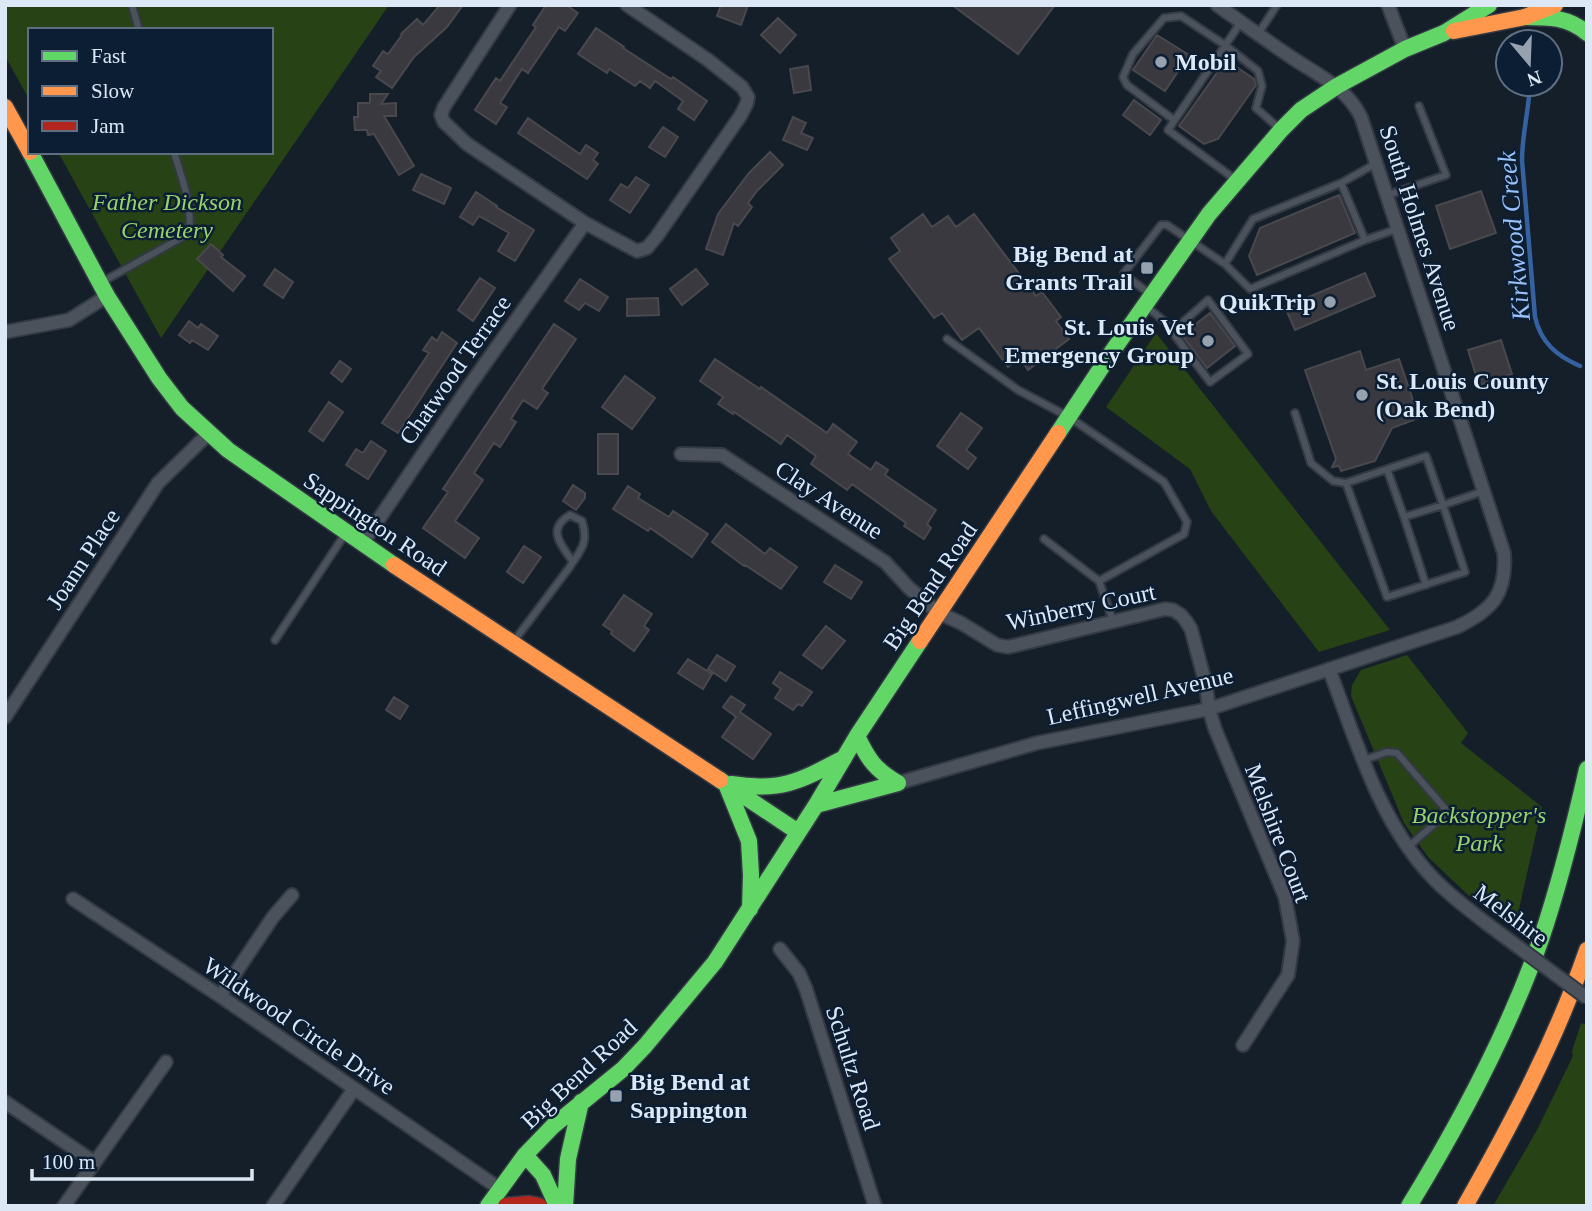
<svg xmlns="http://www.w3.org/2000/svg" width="1592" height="1211" font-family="'Times New Roman',serif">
  <rect width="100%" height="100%" fill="#151f2a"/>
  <path fill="#274214" d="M5 5H389L161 338 58 152H271V30H30V101L5 56Z
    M1156 333 1390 630 1319 652 1211 511 1190 469 1106 407Z
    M1407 655 1468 733 1461 743 1542 807 1515 927 1468 895 1428 857 1404 823 1351 696 1352 685 1361 670Z
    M1581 1023 1587 1025V1206H1493L1537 1130 1573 1056 1572 1051Z"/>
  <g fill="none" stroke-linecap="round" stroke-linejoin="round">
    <path stroke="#3561a0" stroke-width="4.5" d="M1530 84C1529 110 1522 134 1522 160L1535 317C1541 343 1557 356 1580 366"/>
  </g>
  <path fill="#39393f" stroke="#48484d" stroke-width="2" d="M440 5H463L447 27 414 57 392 88 376 77 381 71 373 66 383 51 388 54 402 35 401 34 417 19 423 25Z
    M546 5H566L578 13 565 31 559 27 528 73 522 69 500 103 507 107 496 124 475 110 496 78 500 81 536 27 533 25Z
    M721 5H748L741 25 717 16Z
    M952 5H1055L1018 54Z
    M778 18 796 35 780 53 761 35Z
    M596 28 624 47 623 48 671 79 673 77 707 101 694 120 678 109 683 101 655 81 650 88 640 81 635 86 609 69 607 73 578 54Z
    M1157 35 1189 55 1165 91 1133 70Z
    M1226 60 1254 79 1256 85 1218 139 1204 144 1179 126Z
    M808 66 811 90 794 93 790 69Z
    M370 94H388L381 104 396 103V116H384L414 166 399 175 374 134 368 135 367 130H355L354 117H358V103H370Z
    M1134 100 1161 120 1150 135 1123 115Z
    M793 117 806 123 801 133 813 138 807 150 783 140Z
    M528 118 580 154 586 145 598 153 593 160 598 164 587 179 518 133Z
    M663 127 678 137 665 157 649 147Z
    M770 152 783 165 757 191 748 203 752 207 738 226 734 223 723 255 706 249 718 214 749 173Z
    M421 174 451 188 444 204 413 190Z
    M636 177 649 185 630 213 610 200 621 184 628 188Z
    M1481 191 1496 233 1450 249 1436 206Z
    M476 192 497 206 496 207 534 230 515 261 498 251 509 233 479 216 473 225 460 217Z
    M1339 195 1355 233 1257 275 1249 256 1260 228Z
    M923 214 932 227 948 216 956 227 974 214 1036 296 1042 292 1061 317 1056 321 1069 339 1028 370 1020 358 1008 367 979 328 962 340 942 313 934 318 889 259 900 251 891 238Z
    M211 244 223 255 221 257 245 276 233 291 197 259Z
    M275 269 293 282 283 298 264 285Z
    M696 269 708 284 682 305 670 289Z
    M1365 273 1375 296 1295 330 1285 307Z
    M480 278 495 288 473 321 458 310Z
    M580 279 608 297 599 311 585 303 579 310 565 301Z
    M658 298 659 315 627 316V299Z
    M1210 313 1235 346 1207 368 1182 335Z
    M189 321 198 328 201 324 218 336 208 350 192 340 190 343 179 335Z
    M554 324 576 339 542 389 548 393 537 409 523 400 511 419 516 422 500 447 494 443 474 473 483 480 455 521 479 538 465 558 423 528 448 492 443 489Z
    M442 332 457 343 398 433 382 423 429 353 423 350 432 337 437 341Z
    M1501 340 1512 374 1479 385 1468 350Z
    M1360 351 1366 370 1399 359 1419 418 1392 428 1375 461 1341 471 1339 466 1332 467 1336 459 1305 370Z
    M715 359 760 389 761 387 827 433 833 424 857 442 848 454 871 470 876 462 888 470 885 475 936 510 927 524 931 528 924 539 904 526 906 523 852 484 847 490 811 464 816 456 787 435 781 444 734 412 733 414 718 404 723 397 700 381Z
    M340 361 351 369 342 382 331 373Z
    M625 376 655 398 632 429 602 407Z
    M329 402 343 412 323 441 309 431Z
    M961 413 982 428 966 450 976 458 968 469 937 446Z
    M598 434H618V474H598Z
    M371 441 386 451 368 479 346 465 356 449 363 453Z
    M573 485 585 493V498L576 510 563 501Z
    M628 486 640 494 638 498 669 517 673 511 708 534 692 557 650 528 648 531 613 509Z
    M726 524 765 554 770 548 797 567 781 589 745 565 744 566 712 542Z
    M524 546 541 557 523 583 507 572Z
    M835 565 862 582 851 599 824 582Z
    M624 595 652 614 644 626 649 630 634 651 611 634 612 631 603 625Z
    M826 626 845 641 822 669 803 655Z
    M717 655 735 666 726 681 708 669Z
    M688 659 712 674 703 689 678 673Z
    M780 672 812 692 802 706 798 704 793 710 775 698 781 689 773 683Z
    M731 696 745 705 740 712 771 734 753 759 722 737 736 717 723 707Z
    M394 697 408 706 400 719 386 710Z"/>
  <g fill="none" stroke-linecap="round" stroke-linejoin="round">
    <g stroke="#333a44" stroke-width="10">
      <path id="lane" d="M132 5 139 30
        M1258 34 1277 5
        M1174 120 1127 85 1123 77 1133 54 1164 18 1181 16 1225 45 1258 71 1262 86 1256 108 1281 130
        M1236 180 1168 130 1241 22
        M1341 183 1365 240
        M1388 195 1446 175 1419 106
        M1225 264 1253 219 1341 183 1375 164
        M102 282 181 238 189 231C193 204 181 177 174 152
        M1150 294 1126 276 1124 273 1161 225H1167L1225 264 1250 289 1365 240 1397 229
        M1146 306 1164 321 1210 382 1248 354 1208 300 1172 332
        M947 339 1018 390 1069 417 1164 482 1187 522 1184 534 1099 581 1113 621
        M1295 413 1311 463 1333 481 1346 483
        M1387 469 1404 517
        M1044 539 1099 581
        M1426 585 1404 517 1443 505 1465 572 1387 597 1346 483 1426 456 1443 505 1484 491
        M275 640 345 534
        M514 641 569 568C581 550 589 543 582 521L570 515C546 529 561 545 573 562
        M1364 760 1387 752 1397 753 1448 812 1408 847"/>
    </g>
    <g stroke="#333a44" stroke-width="16">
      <path id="street" d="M510 5 444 107 441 115 444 122 467 144 585 223 637 251 647 248 657 236 741 115 747 103 748 97 742 87 708 60 627 5
        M1388 5 1405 49
        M5 332 69 320 107 296
        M681 454 722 455 885 562 909 588 939 613 961 623 997 645 1008 647 1017 645 1165 609 1173 610 1181 615 1186 621 1191 629 1206 685 1209 709 1215 729 1285 897 1293 941 1288 975 1243 1045
        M362 544 467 389 585 223
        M1329 669C1356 740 1379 822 1433 878 1449 895 1468 909 1486 923
        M5 717 158 483 209 433
        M898 783 1037 743 1209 709 1457 627C1493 610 1507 593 1504 553L1361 117C1346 86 1315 74 1288 55 1264 39 1241 22 1217 5
        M73 899 220 996 500 1189
        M780 949 799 973 806 989 875 1206
        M220 996 273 917 292 895
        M5 1102 94 1162
        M64 1206 166 1062
        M273 1206 354 1089"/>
    </g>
    <g stroke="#333a44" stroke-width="19">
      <path id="fast" d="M1525 17C1549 17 1568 17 1587 33
        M30 152 107 296 159 378 182 408 228 450 394 565
        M1058 433 1109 356 1209 214 1281 130 1301 110 1337 86 1405 49 1444 33 1489 5
        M857 736C868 759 875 770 898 783
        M720 780 798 832
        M726 784 749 841 751 875 750 909
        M731 784C782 792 800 781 844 758
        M816 805 898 783
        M525 1155 543 1175 557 1206
        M488 1206 525 1155 553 1126 623 1069 645 1046 715 962 816 805 857 736 920 641
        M565 1206 568 1159 581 1102
        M1409 1206C1461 1121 1508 1033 1541 939 1560 883 1574 826 1587 769"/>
    </g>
    <g stroke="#333a44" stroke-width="19">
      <path id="slow" d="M1454 31 1525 17 1555 5
        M5 107 30 152
        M394 565 720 780
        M920 641 1058 433
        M1465 1206C1512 1123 1556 1040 1587 950"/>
    </g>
    <g stroke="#333a44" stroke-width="19">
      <path id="jam" d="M506 1206 529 1204 539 1206"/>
    </g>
    <use href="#lane" stroke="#4b525b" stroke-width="6"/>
    <use href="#street" stroke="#4b525b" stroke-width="12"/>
    <use href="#fast" stroke="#63d668" stroke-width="16"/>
    <use href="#slow" stroke="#ff974d" stroke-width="16"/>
    <use href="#jam" stroke="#b3261e" stroke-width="16"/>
    <g stroke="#333a44" stroke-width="16" stroke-linecap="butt">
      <path id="street-bridge" d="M1486 923 1587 998"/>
    </g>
    <use href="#street-bridge" stroke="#4b525b" stroke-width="12"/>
  </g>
  <g fill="#96a2af" stroke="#0c1e33" stroke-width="2.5">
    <circle cx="1161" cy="62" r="7"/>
    <rect x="1140" y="261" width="14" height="14" rx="3.5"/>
    <circle cx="1330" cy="302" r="7"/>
    <circle cx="1208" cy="341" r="7"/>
    <circle cx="1362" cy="395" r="7"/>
    <rect x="609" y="1089" width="14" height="14" rx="3.5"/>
  </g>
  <g text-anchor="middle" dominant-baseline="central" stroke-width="5" stroke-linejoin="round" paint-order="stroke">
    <g font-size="24" font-weight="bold" fill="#dce8f6" stroke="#0c1e33" text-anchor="start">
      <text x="1175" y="62">Mobil</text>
      <text x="1133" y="254" text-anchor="end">Big Bend at<tspan x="1133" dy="28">Grants Trail</tspan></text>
      <text x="1316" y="302" text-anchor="end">QuikTrip</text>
      <text x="1194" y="327" text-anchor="end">St. Louis Vet<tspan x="1194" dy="28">Emergency Group</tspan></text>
      <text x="1376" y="381">St. Louis County<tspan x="1376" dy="28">(Oak Bend)</tspan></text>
      <text x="630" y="1082">Big Bend at<tspan x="630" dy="28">Sappington</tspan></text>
    </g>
    <g font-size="24" font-style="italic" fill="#96d36a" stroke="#0c1e33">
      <text x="167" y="202">Father Dickson<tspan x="167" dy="28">Cemetery</tspan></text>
      <text x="1479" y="815">Backstopper's<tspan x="1479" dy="28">Park</tspan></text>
    </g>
    <g font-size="24" fill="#dce8f6" stroke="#0c1e33">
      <text transform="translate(1420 228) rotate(72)">South Holmes Avenue</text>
      <text transform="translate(455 370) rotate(-55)">Chatwood Terrace</text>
      <text transform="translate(829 500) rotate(33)">Clay Avenue</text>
      <text transform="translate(375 524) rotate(34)">Sappington Road</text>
      <text transform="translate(83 559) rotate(-57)">Joann Place</text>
      <text transform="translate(930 586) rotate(-56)">Big Bend Road</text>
      <text transform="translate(1081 607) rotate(-12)">Winberry Court</text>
      <text transform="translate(1140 696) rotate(-13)">Leffingwell Avenue</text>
      <text transform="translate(1278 833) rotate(69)">Melshire Court</text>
      <text transform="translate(1511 915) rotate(37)">Melshire</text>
      <text transform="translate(299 1026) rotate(34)">Wildwood Circle Drive</text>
      <text transform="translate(853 1068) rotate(72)">Schultz Road</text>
      <text transform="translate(579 1074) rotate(-43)">Big Bend Road</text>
    </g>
    <g font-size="26" font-style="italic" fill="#99c0f8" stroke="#0c1e33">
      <text transform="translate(1514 236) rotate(-95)">Kirkwood Creek</text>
    </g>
  </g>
  <rect width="1592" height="1211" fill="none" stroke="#dce8f6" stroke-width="14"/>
  <rect x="28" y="28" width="245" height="126" fill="#0c1e33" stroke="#5f6f81" stroke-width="2"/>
  <rect x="42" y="51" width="35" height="10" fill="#63d668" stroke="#5f6f81" stroke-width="2"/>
  <text x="91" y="63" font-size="21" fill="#dce8f6">Fast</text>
  <rect x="42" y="86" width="35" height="10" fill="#ff974d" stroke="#5f6f81" stroke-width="2"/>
  <text x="91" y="98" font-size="21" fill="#dce8f6">Slow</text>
  <rect x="42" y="121" width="35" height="10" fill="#b3261e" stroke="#5f6f81" stroke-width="2"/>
  <text x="91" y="133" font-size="21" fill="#dce8f6">Jam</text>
  <g transform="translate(1529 63) rotate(161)"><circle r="33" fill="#0c1e33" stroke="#5f6f81" stroke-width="2"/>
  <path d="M0-5L12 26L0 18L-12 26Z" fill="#96a2af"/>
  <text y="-10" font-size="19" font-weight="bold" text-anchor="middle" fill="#dce8f6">N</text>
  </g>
  <path d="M32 1169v10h220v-10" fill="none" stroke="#dce8f6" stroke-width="3.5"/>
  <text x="42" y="1169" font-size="21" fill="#dce8f6" stroke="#0c1e33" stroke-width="5" paint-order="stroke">100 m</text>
</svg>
